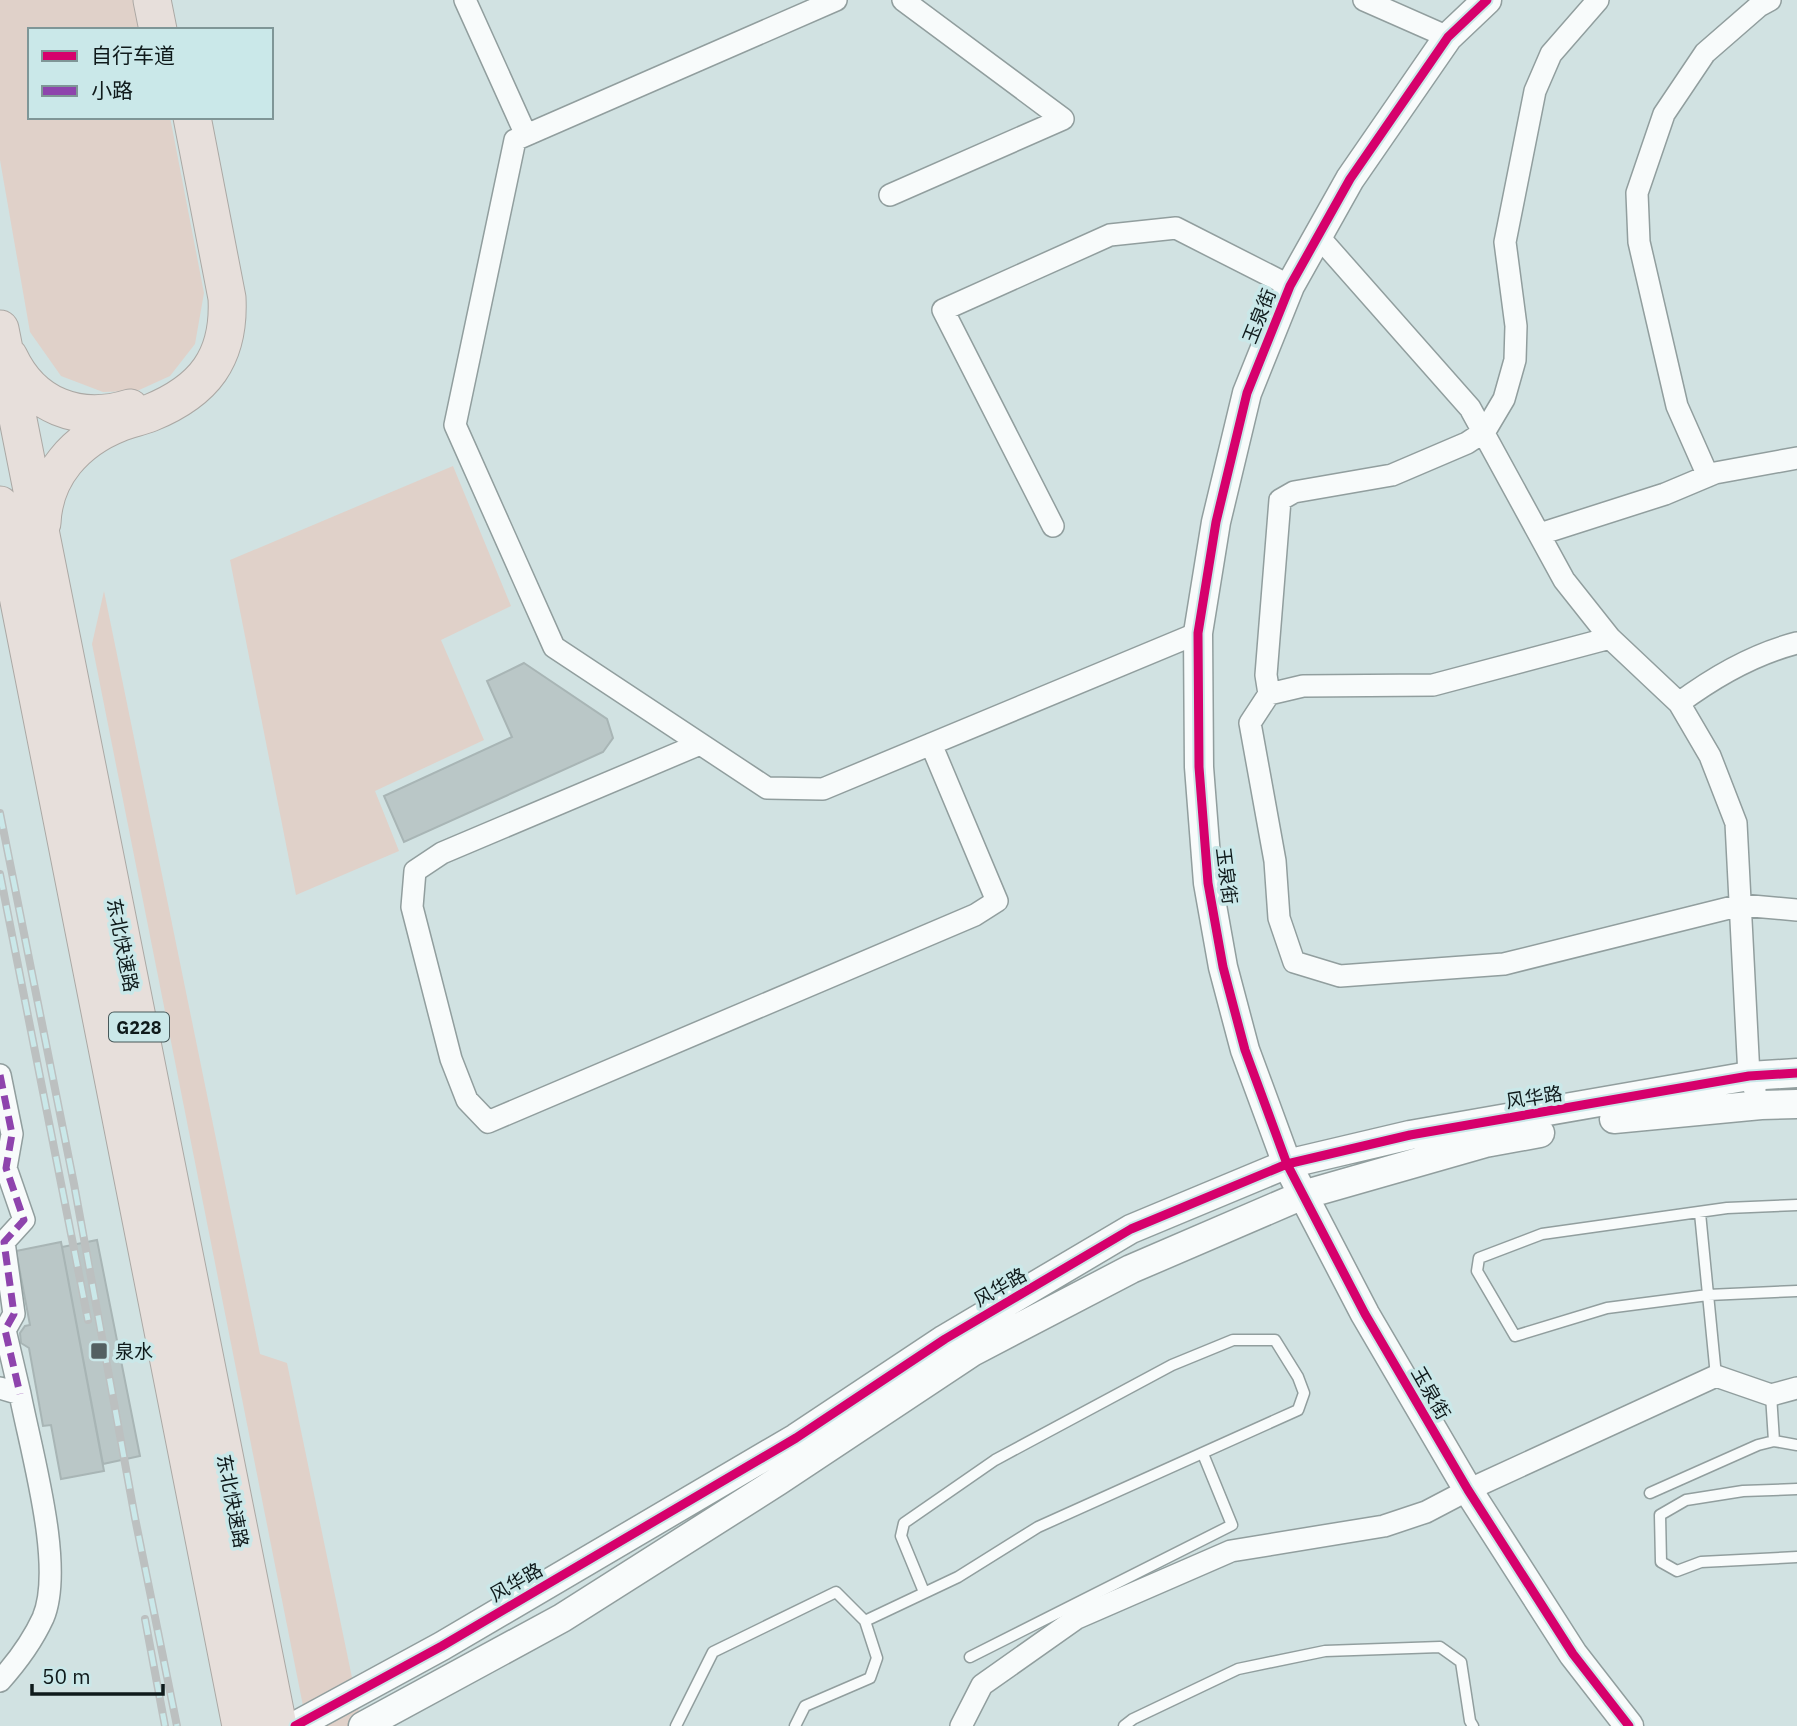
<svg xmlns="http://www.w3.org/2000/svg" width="1797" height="1726" font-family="'IBM Plex Sans','Noto Sans SC',sans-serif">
  <rect width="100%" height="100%" fill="#d1e2e2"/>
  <path fill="#e0d1c9" d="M0 0H148L154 30H30V117H170L204 293 195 344 170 376 137 391 103 392 61 376 30 332 0 160Z
    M453 466 511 606 441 640 484 740 375 791 399 851 296 895 230 560Z
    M104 591 260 1354 287 1363 362 1726H307L92 644Z"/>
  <path fill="#bac7c7" stroke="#a8b5b5" stroke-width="2" d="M524 663 607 719 613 738 603 752 404 842 384 796 512 737 487 681Z
    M97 1240 140 1456 103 1464 62 1247Z
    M61 1242 104 1471 61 1479 51 1425 43 1426 29 1348 21 1343 20 1333 25 1326 30 1325 16 1251Z"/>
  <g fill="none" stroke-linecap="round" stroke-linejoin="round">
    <g stroke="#919e9e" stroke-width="13">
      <path id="lane" d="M1797 1205 1727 1208 1542 1234 1479 1258 1477 1271 1515 1336 1607 1308 1708 1295 1797 1291
        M1700 1213 1716 1376
        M1771 1395 1774 1441
        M1797 1489 1743 1491 1686 1500 1660 1515 1661 1562 1677 1571 1701 1562 1797 1557
        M1650 1493 1758 1445 1774 1441 1797 1445
        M865 1621 958 1577 1038 1527 1298 1410 1304 1393 1298 1377 1275 1340H1233L1172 1365 995 1460 904 1523 901 1536 924 1592
        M970 1657 1232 1525 1203 1454
        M676 1726 713 1652 836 1592 865 1621 877 1658 870 1678 805 1706 795 1726
        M1124 1726 1133 1719 1238 1669 1325 1651 1440 1647 1461 1662 1470 1721 1473 1726"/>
    </g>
    <g stroke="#919e9e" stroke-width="24">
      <path id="street" d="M465 0 526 135
        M836 0 515 140 455 425 554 647 767 788 823 789 1198 633
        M1364 0 1448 37
        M890 195 1063 119 903 0
        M1318 236 1470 408 1564 580 1610 638 1679 703 1710 756 1736 823 1749 1076 1755 1090
        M1708 476 1677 406 1639 242 1637 193 1664 114 1705 53 1759 6 1770 0
        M1053 526 943 310 1110 235 1176 228 1290 286
        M1540 534 1665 494 1715 473 1797 458
        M1610 638 1433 685 1303 686 1269 694 1250 723 1275 861 1279 918 1294 962 1340 976 1504 964 1741 905 1797 910
        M1269 694 1266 675 1280 500 1294 492 1392 475 1467 443 1485 431 1504 399 1515 360 1516 326 1505 242 1535 91 1551 54 1598 0
        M1679 703C1714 677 1754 654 1797 643
        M700 744 442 853 415 871 412 907 451 1059 467 1100 488 1122 975 915 997 901 931 744
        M0 1075 12 1134 6 1168 24 1220 4 1242 14 1314 5 1330 20 1394
        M0 1388 20 1394C31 1451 65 1567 43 1618 32 1642 17 1662 0 1681
        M961 1726 982 1685 1077 1618 1231 1551 1384 1526 1426 1512 1468 1490 1716 1376 1771 1395 1797 1388"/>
    </g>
    <g stroke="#919e9e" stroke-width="31">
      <path id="secondary" d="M1487 0 1448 37 1350 179 1290 286 1247 393 1216 522 1198 633 1199 767 1208 883 1223 967 1245 1050 1287 1164 1365 1314 1468 1490 1573 1654 1629 1726
        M1614 1119 1761 1105 1797 1104
        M295 1726 442 1646 796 1438 945 1339 1131 1229 1287 1164 1410 1135 1749 1076 1797 1073
        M363 1726 562 1618 778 1481 972 1352 1131 1269 1303 1195 1485 1143 1540 1133"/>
    </g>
    <g stroke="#aba8a4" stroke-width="39">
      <path id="highway" d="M152 0 158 30
        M0 329 278 1726
        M9 357C32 406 79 424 130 408
        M0 505 241 1726
        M42 523C44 475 76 440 119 423 129 419 140 417 150 413 204 391 230 358 227 298L192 117"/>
    </g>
    <use href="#lane" stroke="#f8fbfb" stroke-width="10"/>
    <use href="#street" stroke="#f8fbfb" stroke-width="21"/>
    <use href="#secondary" stroke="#f8fbfb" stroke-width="28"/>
    <use href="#highway" stroke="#e7dfdb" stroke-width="37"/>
    <g stroke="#bcc0c0" stroke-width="8">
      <path id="rail" d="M0 813 74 1184 135 1518 177 1726
        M0 874 88 1320
        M145 1619 165 1726"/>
    </g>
    <use href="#rail" stroke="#cae8e9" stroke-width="5" stroke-dasharray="16" stroke-linecap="butt"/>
    <path stroke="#8e44ad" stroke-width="7" stroke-dasharray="14 7" stroke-linecap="butt" d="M0 1075 12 1134 6 1168 24 1220 4 1242 14 1314 5 1330 20 1394"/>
    <g stroke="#cae8e9" stroke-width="13">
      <path id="cycleway" d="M1487 0 1448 37 1350 179 1290 286 1247 393 1216 522 1198 633 1199 767 1208 883 1223 967 1245 1050 1287 1164 1365 1314 1468 1490 1573 1654 1629 1726
        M295 1726 442 1646 796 1438 945 1339 1131 1229 1287 1164 1410 1135 1749 1076 1797 1073"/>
    </g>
    <use href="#cycleway" stroke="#d6006c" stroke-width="9"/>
  </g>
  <rect fill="#536061" stroke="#cae8e9" stroke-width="2.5" x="90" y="1342" width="18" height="18" rx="3.5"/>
  <g text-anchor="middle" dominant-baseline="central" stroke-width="7" stroke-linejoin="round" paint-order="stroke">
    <rect fill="#cae8e9" stroke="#475859" stroke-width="2" x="109" y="1012.5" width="60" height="29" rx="5"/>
    <g font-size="18" font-weight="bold" fill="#0f1a1b">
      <text x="139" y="1027">G228</text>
    </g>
    <g font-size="19" fill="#0f1a1b" stroke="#cae8e9">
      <text transform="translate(1259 316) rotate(-68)">玉泉街</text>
      <text transform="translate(1227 876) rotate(83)">玉泉街</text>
      <text transform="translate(123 945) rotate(79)">东北快速路</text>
      <text transform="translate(1534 1097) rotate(-9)">风华路</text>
      <text transform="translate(1000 1287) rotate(-30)">风华路</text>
      <text transform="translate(1431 1393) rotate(60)">玉泉街</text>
      <text transform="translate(233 1501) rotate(79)">东北快速路</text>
      <text transform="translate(516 1582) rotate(-30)">风华路</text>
    </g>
    <g font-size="19" fill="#0f1a1b" stroke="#cae8e9" text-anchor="start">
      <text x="115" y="1351">泉水</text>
    </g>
  </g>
  <rect x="28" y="28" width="245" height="91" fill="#cae8e9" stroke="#7f9697" stroke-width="2"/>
  <rect x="42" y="51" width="35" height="10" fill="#d6006c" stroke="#7f9697" stroke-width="2"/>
  <text x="91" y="63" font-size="21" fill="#0f1a1b">自行车道</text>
  <rect x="42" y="86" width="35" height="10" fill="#8e44ad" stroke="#7f9697" stroke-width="2"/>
  <text x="91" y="98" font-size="21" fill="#0f1a1b">小路</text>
  <path d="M32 1684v10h131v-10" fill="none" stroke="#0f1a1b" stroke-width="3.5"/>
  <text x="42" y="1684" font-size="21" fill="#0f1a1b" stroke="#cae8e9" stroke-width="5" paint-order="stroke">50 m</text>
</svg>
